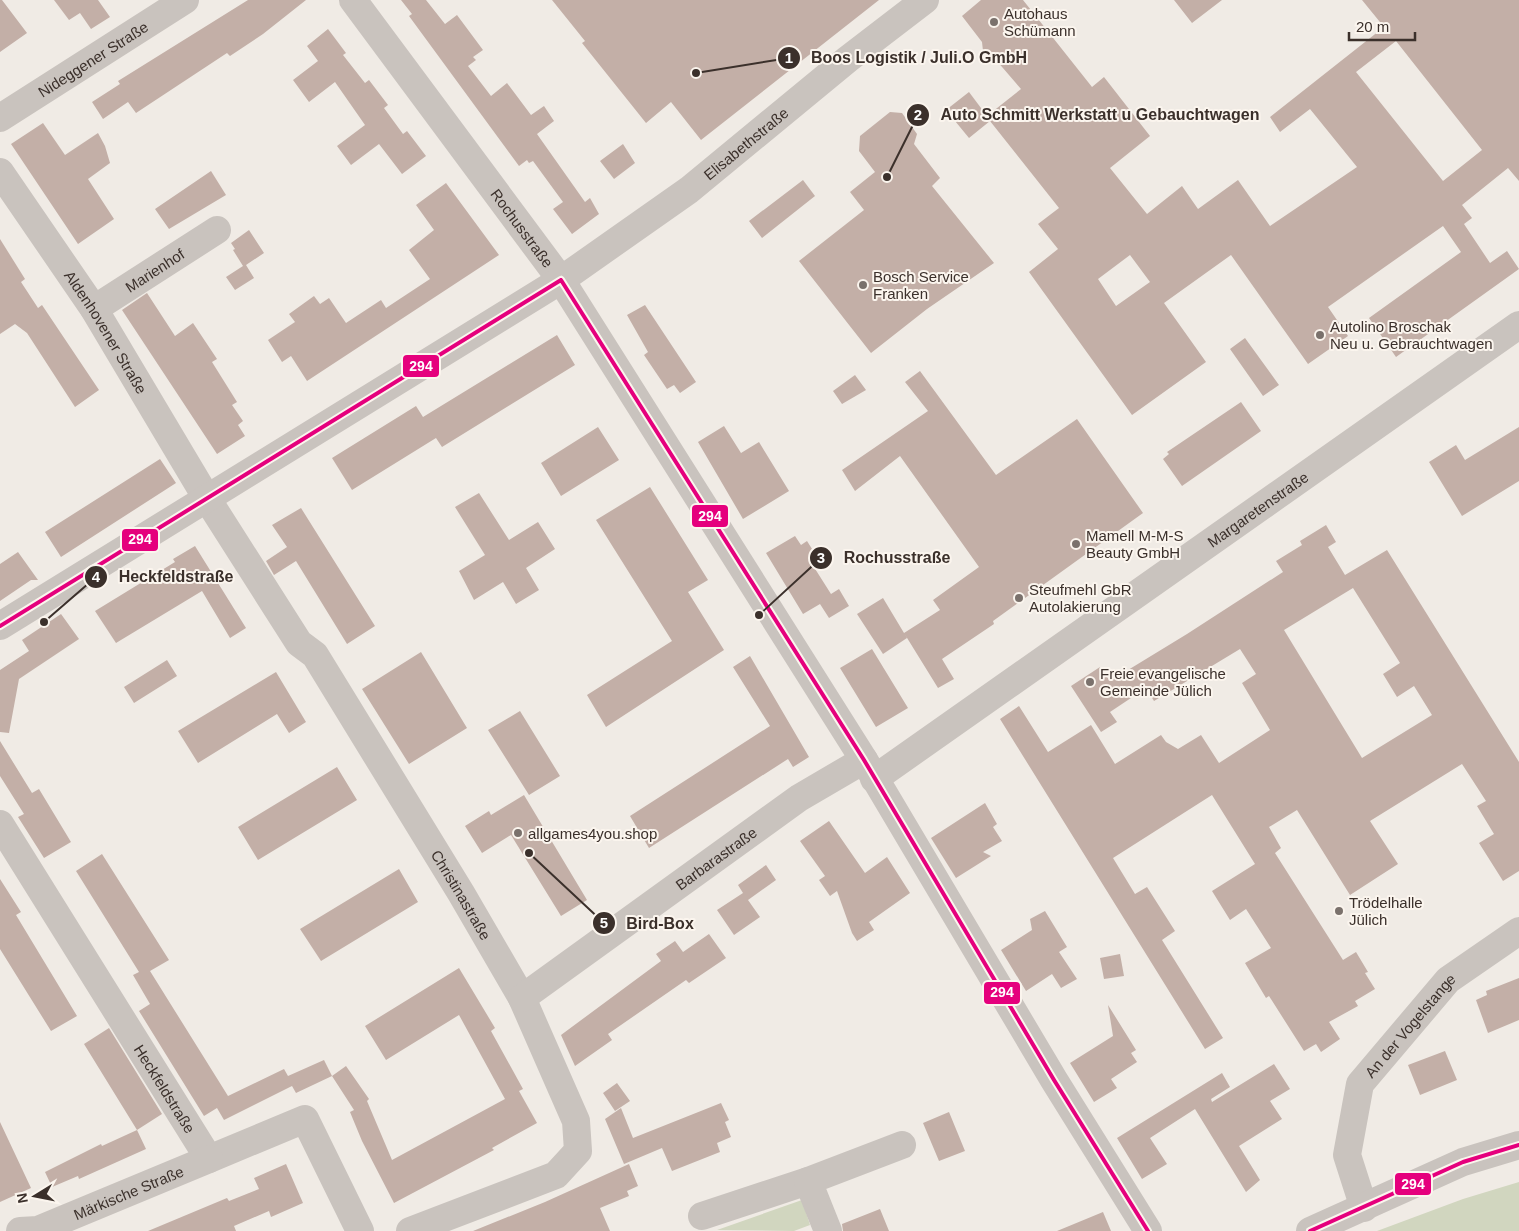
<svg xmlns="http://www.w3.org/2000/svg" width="1519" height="1231" font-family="Arial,sans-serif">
  <rect width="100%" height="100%" fill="#f0ebe5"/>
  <path fill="#d1d6bf" d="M1519 1182V1231H1377L1463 1199Z
    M802 1200 810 1225 794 1231 717 1230Z"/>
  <path fill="#c3afa7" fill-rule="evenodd" d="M0 0H2L27 33 0 52Z
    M54 0H98L110 17 91 29 80 13 69 20Z
    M248 0H306L263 34 230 56 227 53 136 113 128 102 103 119 92 102 120 84 118 81Z
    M401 0H426L445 24 457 15 483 50 473 57 476 60 468 66 491 96 507 83 531 115 544 106 554 121 537 134 585 202 590 198 599 214 572 234 553 209 563 202 533 161 529 163 527 160 519 166 409 16 412 14Z
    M552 0H879L701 140 671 102 646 123 582 43 585 41Z
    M981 0H1023L1092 87 1104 77 1150 136 1110 168 1147 214 1182 186 1198 209 1238 180 1270 226 1357 167 1310 109 1280 132 1270 117 1384 27 1362 0H1519V181L1508 168 1462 205 1472 218 1464 224 1490 263 1507 251 1519 269 1396 357 1369 318 1461 252 1443 226 1328 307 1348 336 1308 364 1231 255 1164 303 1206 362 1132 415 1029 272 1058 249 1038 224 1059 208 990 121 969 138 946 110 969 92 987 116 1021 89 990 53 983 51 982 42 962 16ZM1396 41 1482 150 1443 181 1356 72ZM1130 255 1150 282 1116 306 1098 279Z
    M1174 0H1222L1192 23Z
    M328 29 346 53 343 55 365 83 369 80 388 105 384 108 403 134 407 131 426 156 402 174 379 144 351 165 337 146 365 125 335 82 309 102 293 80 318 61 307 46Z
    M890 112 902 113 917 134 914 144 940 178 932 186 994 263 927 309 871 353 799 261 864 210 850 192 875 172 859 151 860 136Z
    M43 123 65 155 98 133 105 146 110 163 88 179 114 219 78 244 11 144Z
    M623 144 635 163 614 179 600 161Z
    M211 171 226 195 169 229 155 209Z
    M803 180 815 196 762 238 749 221Z
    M446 183 499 255 307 381 291 356 282 362 268 340 295 322 289 314 314 296 320 304 329 298 346 323 381 300 386 308 430 279 409 250 434 230 416 205Z
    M249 230 264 253 246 265 254 278 235 290 226 277 243 266 233 250 235 249 231 243Z
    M0 239 25 279 21 282 38 308 42 305 99 390 75 407 27 333 15 324 0 334Z
    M147 293 175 336 193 323 217 359 212 362 237 402 232 405 243 421 238 425 245 436 217 454 122 310Z
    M645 305 696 382 680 393 674 385 667 389 644 355 648 352 627 315Z
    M557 335 575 365 442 447 436 438 352 490 332 458 416 406 423 417Z
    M1245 338 1279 385 1263 396 1230 349Z
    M920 371 996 475 1077 419 1143 513 993 621 994 624 942 659 954 679 938 688 904 633 940 610 933 600 979 567 900 456 855 491 842 470 928 411 905 382Z
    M855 375 866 390 842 404 833 391Z
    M1241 402 1261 431 1182 486 1163 459 1169 454 1167 452Z
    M724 426 741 453 759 442 789 491 743 519 698 442Z
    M598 427 619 460 561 496 541 463Z
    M1519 427V481L1462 516 1429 462 1456 445 1465 460Z
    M160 459 176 483 61 557 45 532Z
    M650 487 708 580 688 592 724 650 606 727 587 695 672 641 596 520Z
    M479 493 509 540 538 522 555 549 526 568 539 590 516 604 503 582 474 600 459 571 485 555 455 507Z
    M301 508 375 626 347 644 296 561 274 575 266 561 287 547 272 525Z
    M1326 525 1336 542 1328 547 1345 575 1387 550 1519 762V871L1503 881 1479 843 1494 834 1477 806 1486 801 1462 764 1370 821 1398 864 1350 895 1297 810 1269 827 1281 848 1275 853 1343 960 1356 952 1368 972 1365 973 1375 989 1355 1001 1358 1006 1329 1022 1340 1039 1321 1052 1316 1044 1304 1051 1269 996 1266 998 1245 963 1271 948 1246 909 1230 920 1212 891 1255 864 1212 795 1113 858 1135 894 1147 887 1175 931 1162 940 1223 1038 1205 1049 1000 719 1019 706 1048 752 1091 725 1115 764 1161 735 1166 742 1178 749 1201 735 1219 763 1270 730 1242 683 1256 674 1240 649 1154 701 1146 688 1110 712 1117 722 1101 732 1071 686 1100 667 1110 681 1187 634 1283 572 1276 561 1302 545 1300 541ZM1353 588 1400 663 1383 674 1397 697 1414 686 1432 715 1362 758 1284 630Z
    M795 536 801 545 807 541 819 560 812 564 831 594 839 589 849 606 829 618 820 604 803 614 766 553Z
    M195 546 246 628 230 638 202 591 116 643 95 611 175 562 173 559Z
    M18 552 38 580H31L0 601V564Z
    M883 598 907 638 883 654 857 614Z
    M61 614 79 639 19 679 9 733 0 732V670L29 651 22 640Z
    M872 649 908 708 876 727 840 668Z
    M421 652 467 728 409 764 362 689Z
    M750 656 809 757 793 767 788 759 649 848 630 816 770 726 733 667Z
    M167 660 177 676 134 703 124 687Z
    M276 672 306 722 289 733 277 714 198 763 178 731Z
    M520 711 560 776 529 795 488 730Z
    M0 741 32 793 39 789 71 842 44 858 18 817 24 814 0 776Z
    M337 767 357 800 258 860 238 827Z
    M524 795 587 900 561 916 511 835 482 853 465 826 489 811 491 815Z
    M985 803 997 824 993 827 1002 841 983 852 991 856 956 878 931 838Z
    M829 821 865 873 887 857 910 893 869 922 874 930 857 941 852 933 837 891 830 896 819 880 825 876 800 841Z
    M102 854 169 960 150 971 228 1096 284 1069 288 1076 324 1060 332 1076 296 1093 292 1086 224 1120 217 1108 204 1116 139 1011 150 1004 133 975 139 972 76 871Z
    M766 865 776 880 748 900 760 917 734 935 717 910 743 893 738 885Z
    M399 869 418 902 321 961 300 929Z
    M0 879 21 912 16 915 77 1016 51 1031 0 949Z
    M1045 911 1067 947 1059 952 1077 979 1061 988 1052 974 1026 991 1001 950 1032 930 1030 919Z
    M709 934 726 958 689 983 686 980 608 1034 612 1040 575 1066 561 1035 661 961 656 954 675 941 683 952Z
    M1120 954 1124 976 1104 979 1100 958Z
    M459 968 495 1028 491 1031 523 1089 519 1091 537 1123 492 1148 494 1150 394 1203 362 1141 350 1112 354 1110 332 1076 346 1066 369 1099 367 1101 392 1160 505 1099 459 1015 386 1060 365 1026Z
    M1519 978V1020L1488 1033 1476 1000 1487 995 1486 991Z
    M1108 1005 1136 1050 1131 1053 1137 1062 1111 1079 1117 1088 1094 1102 1070 1063 1113 1036Z
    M109 1028 162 1114 137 1130 84 1044Z
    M1445 1051 1457 1080 1420 1095 1408 1065Z
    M1274 1064 1290 1089 1270 1101 1282 1119 1239 1146 1260 1180 1246 1192 1195 1109 1150 1138 1167 1164 1142 1179 1117 1138 1222 1073 1230 1087 1211 1099 1212 1102Z
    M617 1083 630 1101 615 1111 603 1093Z
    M721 1103 729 1120 725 1122 731 1137 717 1143 720 1152 672 1171 662 1148 624 1164 605 1119 621 1108 633 1138Z
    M949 1112 965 1151 939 1161 923 1123Z
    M0 1122 31 1188 0 1202Z
    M137 1130 146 1149 79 1179 78 1176 52 1187 45 1172 101 1144 102 1146Z
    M286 1164 303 1203 271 1217 269 1211 234 1226 236 1231H148L227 1198 229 1201 259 1189 254 1178Z
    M629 1164 638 1186 627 1191 629 1196 600 1208 610 1231H473L545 1202Z
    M880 1209 889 1231H843L842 1224Z
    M1103 1212 1111 1231H1057Z"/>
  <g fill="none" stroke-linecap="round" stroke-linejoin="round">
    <g stroke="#c9c3be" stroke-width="28">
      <path id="s1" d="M353 0 561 280 864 760 1054 1080 1148 1231"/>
      <path id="s2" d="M0 118 185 0"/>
      <path id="s3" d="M0 172 94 309 206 497 299 643 315 655 461 893 522 998 576 1121 578 1151 556 1175 410 1231"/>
      <path id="s4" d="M94 309 217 230"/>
      <path id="s5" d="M0 626 561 280 689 190 848 59 925 0"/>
      <path id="s6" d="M874 779 1519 325"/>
      <path id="s7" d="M0 824 209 1159 305 1119 360 1231"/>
      <path id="s8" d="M522 998 799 798 864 760"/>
      <path id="s9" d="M1364 1208 1347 1155 1360 1084 1448 980 1519 931"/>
      <path d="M702 1216 808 1181"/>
      <path id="s10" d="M20 1231 38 1230 209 1159"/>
      <path d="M828 1231 808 1181 902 1145"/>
      <path d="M1310 1231 1463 1162 1519 1145"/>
    </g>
    <g stroke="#fbf5ee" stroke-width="8">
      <path id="bus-1" d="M561 280 864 760 1054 1080 1148 1231
        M0 626 561 280
        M1310 1231 1463 1162 1519 1145"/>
    </g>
    <use href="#bus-1" stroke="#e5007d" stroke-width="4"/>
  </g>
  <g fill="#7a716c" stroke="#fbf5ee" stroke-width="2">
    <circle cx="994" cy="22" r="5"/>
    <circle cx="863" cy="285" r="5"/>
    <circle cx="1320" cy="335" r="5"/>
    <circle cx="1076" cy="544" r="5"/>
    <circle cx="1019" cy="598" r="5"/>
    <circle cx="1090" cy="682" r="5"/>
    <circle cx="518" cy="833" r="5"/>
    <circle cx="1339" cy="911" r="5"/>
  </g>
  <g text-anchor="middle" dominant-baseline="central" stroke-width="4" stroke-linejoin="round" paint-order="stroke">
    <g font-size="15" fill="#3b302b" stroke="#fbf5ee" text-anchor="start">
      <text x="1004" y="13">Autohaus<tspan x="1004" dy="17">Schümann</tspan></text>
      <text x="873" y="276">Bosch Service<tspan x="873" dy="17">Franken</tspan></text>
      <text x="1330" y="326">Autolino Broschak<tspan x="1330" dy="17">Neu u. Gebrauchtwagen</tspan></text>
      <text x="1086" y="535">Mamell M-M-S<tspan x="1086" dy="17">Beauty GmbH</tspan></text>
      <text x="1029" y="589">Steufmehl GbR<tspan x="1029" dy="17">Autolakierung</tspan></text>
      <text x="1100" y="673">Freie evangelische<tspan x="1100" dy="17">Gemeinde Jülich</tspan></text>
      <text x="528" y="833">allgames4you.shop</text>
      <text x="1349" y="902">Trödelhalle<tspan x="1349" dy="17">Jülich</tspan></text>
    </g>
    <g font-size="15" fill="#3b302b" stroke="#fbf5ee">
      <text stroke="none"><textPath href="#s2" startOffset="110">Nideggener Straße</textPath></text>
      <text stroke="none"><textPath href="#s5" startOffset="889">Elisabethstraße</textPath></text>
      <text stroke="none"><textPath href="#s1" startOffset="284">Rochusstraße</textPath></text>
      <text stroke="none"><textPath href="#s4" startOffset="72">Marienhof</textPath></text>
      <text stroke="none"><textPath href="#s3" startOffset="192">Aldenhovener Straße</textPath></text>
      <text stroke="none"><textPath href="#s6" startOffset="469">Margaretenstraße</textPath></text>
      <text stroke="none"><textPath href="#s8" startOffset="239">Barbarastraße</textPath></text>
      <text stroke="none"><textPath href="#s3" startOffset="859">Christinastraße</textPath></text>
      <text stroke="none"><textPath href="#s9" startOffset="205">An der Vogelstange</textPath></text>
      <text stroke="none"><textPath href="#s7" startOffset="312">Heckfeldstraße</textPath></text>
      <text stroke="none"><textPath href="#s10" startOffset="116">Märkische Straße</textPath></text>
    </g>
  </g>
  <path fill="none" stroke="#3b302b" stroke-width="2" d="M696 73L789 58M887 177L918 115M759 615L821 558M44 622L96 577M529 853L604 923"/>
  <g fill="#3b302b" stroke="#fbf5ee" stroke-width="2">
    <circle cx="696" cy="73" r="5"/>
    <circle cx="887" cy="177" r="5"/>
    <circle cx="759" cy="615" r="5"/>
    <circle cx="44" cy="622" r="5"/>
    <circle cx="529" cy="853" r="5"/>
    <circle cx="789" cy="58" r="12"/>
    <circle cx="918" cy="115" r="12"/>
    <circle cx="821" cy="558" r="12"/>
    <circle cx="96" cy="577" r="12"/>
    <circle cx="604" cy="923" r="12"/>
  </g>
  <g font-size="15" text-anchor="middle" font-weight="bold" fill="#fff">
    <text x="789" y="63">1</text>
    <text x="918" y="120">2</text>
    <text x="821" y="563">3</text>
    <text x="96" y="582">4</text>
    <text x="604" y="928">5</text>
  </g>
  <g font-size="16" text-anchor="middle" font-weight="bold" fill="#3b302b" stroke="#fbf5ee" stroke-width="4" stroke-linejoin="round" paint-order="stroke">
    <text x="919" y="63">Boos Logistik / Juli.O GmbH</text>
    <text x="1100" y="120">Auto Schmitt Werkstatt u Gebauchtwagen</text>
    <text x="897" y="563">Rochusstraße</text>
    <text x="176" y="582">Heckfeldstraße</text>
    <text x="660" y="929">Bird-Box</text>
  </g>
  <g stroke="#fbf5ee" stroke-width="2">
    <rect x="402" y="354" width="38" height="24" rx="5" fill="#e5007d"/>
    <rect x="691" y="504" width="38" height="24" rx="5" fill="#e5007d"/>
    <rect x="121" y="528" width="38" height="24" rx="5" fill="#e5007d"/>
    <rect x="983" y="981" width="38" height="24" rx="5" fill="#e5007d"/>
    <rect x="1394" y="1172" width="38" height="24" rx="5" fill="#e5007d"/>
  </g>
  <g font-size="14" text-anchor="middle" font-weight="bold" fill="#fff">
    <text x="421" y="371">294</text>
    <text x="710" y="521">294</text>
    <text x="140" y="544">294</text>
    <text x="1002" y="997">294</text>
    <text x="1413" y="1189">294</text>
  </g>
  <g transform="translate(35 1196) rotate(260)" stroke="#fbf5ee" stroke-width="4" paint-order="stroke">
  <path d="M0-4L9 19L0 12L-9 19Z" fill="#3b302b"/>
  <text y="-8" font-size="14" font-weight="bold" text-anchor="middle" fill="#3b302b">N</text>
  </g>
  <path d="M1349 32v8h66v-8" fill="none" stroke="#3b302b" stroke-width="2.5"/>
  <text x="1356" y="32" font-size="15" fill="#3b302b" stroke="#fbf5ee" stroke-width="4" paint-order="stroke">20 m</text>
</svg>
